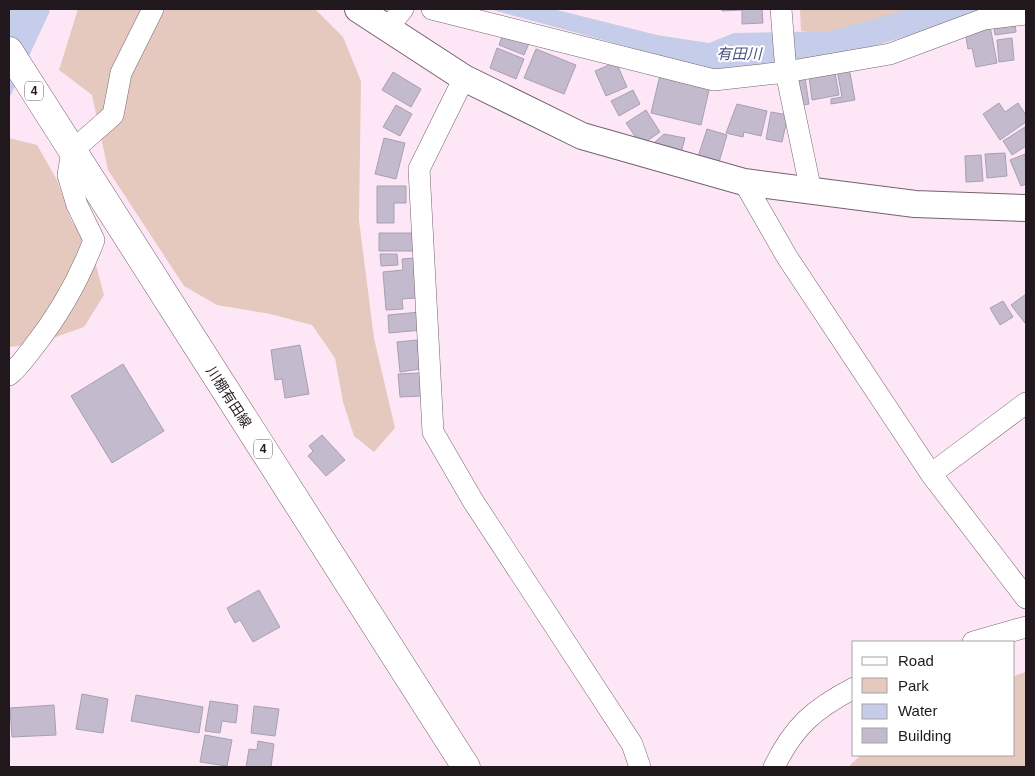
<svg xmlns="http://www.w3.org/2000/svg" width="1035" height="776" font-family="Helvetica,'Noto Sans JP',sans-serif">
  <rect width="100%" height="100%" fill="#fde7f6"/>
  <path fill="#e6c9be" d="M78 9H315L343 37 361 81 359 220 374 338 395 428 374 452 354 436 343 402 335 358 312 325 270 314 217 305 184 286 108 170 92 95 59 70Z
    M803 9H931L837 35 801 31 800 10Z
    M9 138 37 145 57 180 70 218 94 258 104 295 84 327 36 344 9 347Z
    M1026 672V767H848L861 755H1014V676Z"/>
  <path fill="#c5cdeb" d="M9 9H47L50 11 9 99Z
    M489 9H553L657 35 709 43 734 33 831 31 909 9H982L957 21 821 62 728 74Z"/>
  <path fill="#c3bace" stroke="#a89fb3" d="M722 9H762L763 23 742 24V10L722 11Z
    M1014 17 1016 32 995 35 993 21Z
    M990 26 997 63 976 67 972 48 968 49 965 31Z
    M504 31 530 41 524 55 499 45Z
    M1012 38 1014 60 999 62 997 40Z
    M497 48 524 59 516 79 490 68Z
    M536 49 576 65 564 94 524 78Z
    M616 62 627 87 606 96 595 71Z
    M849 68 855 100 831 104V99L842 97 837 70Z
    M393 72 421 89 411 107 382 90Z
    M835 73 839 95 812 100 809 77Z
    M660 75 710 86 701 125 651 113Z
    M805 78 809 104 798 106 793 80Z
    M633 90 640 104 619 116 611 101Z
    M999 103 1005 112 1018 103 1026 115V122L1000 140 983 114Z
    M737 104 767 111 761 136 744 132 743 137 726 133Z
    M396 105 412 114 400 136 383 127Z
    M646 110 660 132 641 145 626 123Z
    M771 112 788 115 782 142 766 139Z
    M1025 127 1026 146 1012 155 1003 141Z
    M707 129 727 135 717 169 696 163Z
    M664 134 685 138 679 160 646 150Z
    M384 138 405 143 396 179 375 174Z
    M1005 153 1007 176 987 178 985 154Z
    M1025 154 1026 184 1021 186 1010 160Z
    M981 155 983 181 966 182 965 156Z
    M377 186H406V203H394V223H377Z
    M379 233H413V251H379Z
    M380 254H397L398 265 381 266Z
    M414 258 416 298 402 299 403 309 386 310 383 272 403 270 402 259Z
    M1026 294V322L1025 323 1011 305Z
    M1003 301 1013 317 1000 325 990 308Z
    M420 312 422 330 389 333 388 315Z
    M417 340 420 369 400 372 397 342Z
    M300 345 309 394 285 398 282 379 275 380 271 350Z
    M123 364 164 431 112 463 71 396Z
    M420 373 422 396 400 397 398 374Z
    M322 435 345 460 326 476 308 456 313 451 309 446Z
    M259 590 280 627 253 642 240 620 235 623 227 608Z
    M82 694 108 699 103 733 76 729Z
    M136 695 203 707 199 733 131 721Z
    M210 701 238 705 236 723 222 721 220 733 205 731Z
    M54 705 56 735 12 737 10 708Z
    M254 706 279 709 275 736 251 733Z
    M205 735 232 740 227 766 200 762Z
    M258 741 274 744 271 767H246L249 749 257 750Z"/>
  <g fill="none" stroke-linecap="round" stroke-linejoin="round">
    <g stroke="#74626e" stroke-width="22">
      <path id="minor" d="M432 9 714 80 786 72 890 54 984 19 1026 14
        M781 9 786 72 811 191
        M387 29 403 9
        M464 78 419 169 433 432 473 501 632 744 640 767
        M744 182 787 257 931 474 1026 598
        M9 375C18 368 25 358 32 349 59 315 79 280 94 240L77 205 68 175 72 151 113 115 121 73 153 9
        M931 474 1026 403
        M973 642 1026 627
        M774 767C794 726 814 709 854 688"/>
    </g>
    <g stroke="#74626e" stroke-width="28">
      <path id="tertiary" d="M358 9 464 78 582 136 744 182 915 204 1026 208"/>
    </g>
    <g stroke="#74626e" stroke-width="29">
      <path id="primary" d="M9 51 466 767"/>
    </g>
    <use href="#minor" stroke="#fff" stroke-width="21"/>
    <use href="#tertiary" stroke="#fff" stroke-width="26"/>
    <use href="#primary" stroke="#fff" stroke-width="28"/>
  </g>
  <g text-anchor="middle" dominant-baseline="central" stroke-width="4" stroke-linejoin="round" paint-order="stroke">
    <g fill="#fff" stroke="#635d61" stroke-width="1">
      <rect x="25" y="81.5" width="18" height="19" rx="4"/>
      <rect x="254" y="439.5" width="18" height="19" rx="4"/>
    </g>
    <g font-size="12" font-weight="bold" fill="#20181d">
      <text x="34" y="91">4</text>
      <text x="263" y="449">4</text>
    </g>
    <g font-size="14" fill="#20181d" stroke="#fff">
      <text transform="translate(229 397) rotate(57)">川棚有田線</text>
    </g>
    <g font-size="15" font-style="italic" fill="#4b547f" stroke="#fff">
      <text x="739" y="53">有田川</text>
    </g>
  </g>
  <rect width="1035" height="776" fill="none" stroke="#20181d" stroke-width="20"/>
  <rect x="852" y="641" width="162" height="115" fill="#ffffff" stroke="#a6a3a5"/>
  <rect x="862" y="657" width="25" height="8" fill="#ffffff" stroke="#a6a3a5"/>
  <text x="898" y="666" font-size="15" fill="#20181d">Road</text>
  <rect x="862" y="678" width="25" height="15" fill="#e6c9be" stroke="#a6a3a5"/>
  <text x="898" y="691" font-size="15" fill="#20181d">Park</text>
  <rect x="862" y="704" width="25" height="15" fill="#c5cdeb" stroke="#a6a3a5"/>
  <text x="898" y="716" font-size="15" fill="#20181d">Water</text>
  <rect x="862" y="728" width="25" height="15" fill="#c3bace" stroke="#a6a3a5"/>
  <text x="898" y="741" font-size="15" fill="#20181d">Building</text>
</svg>
